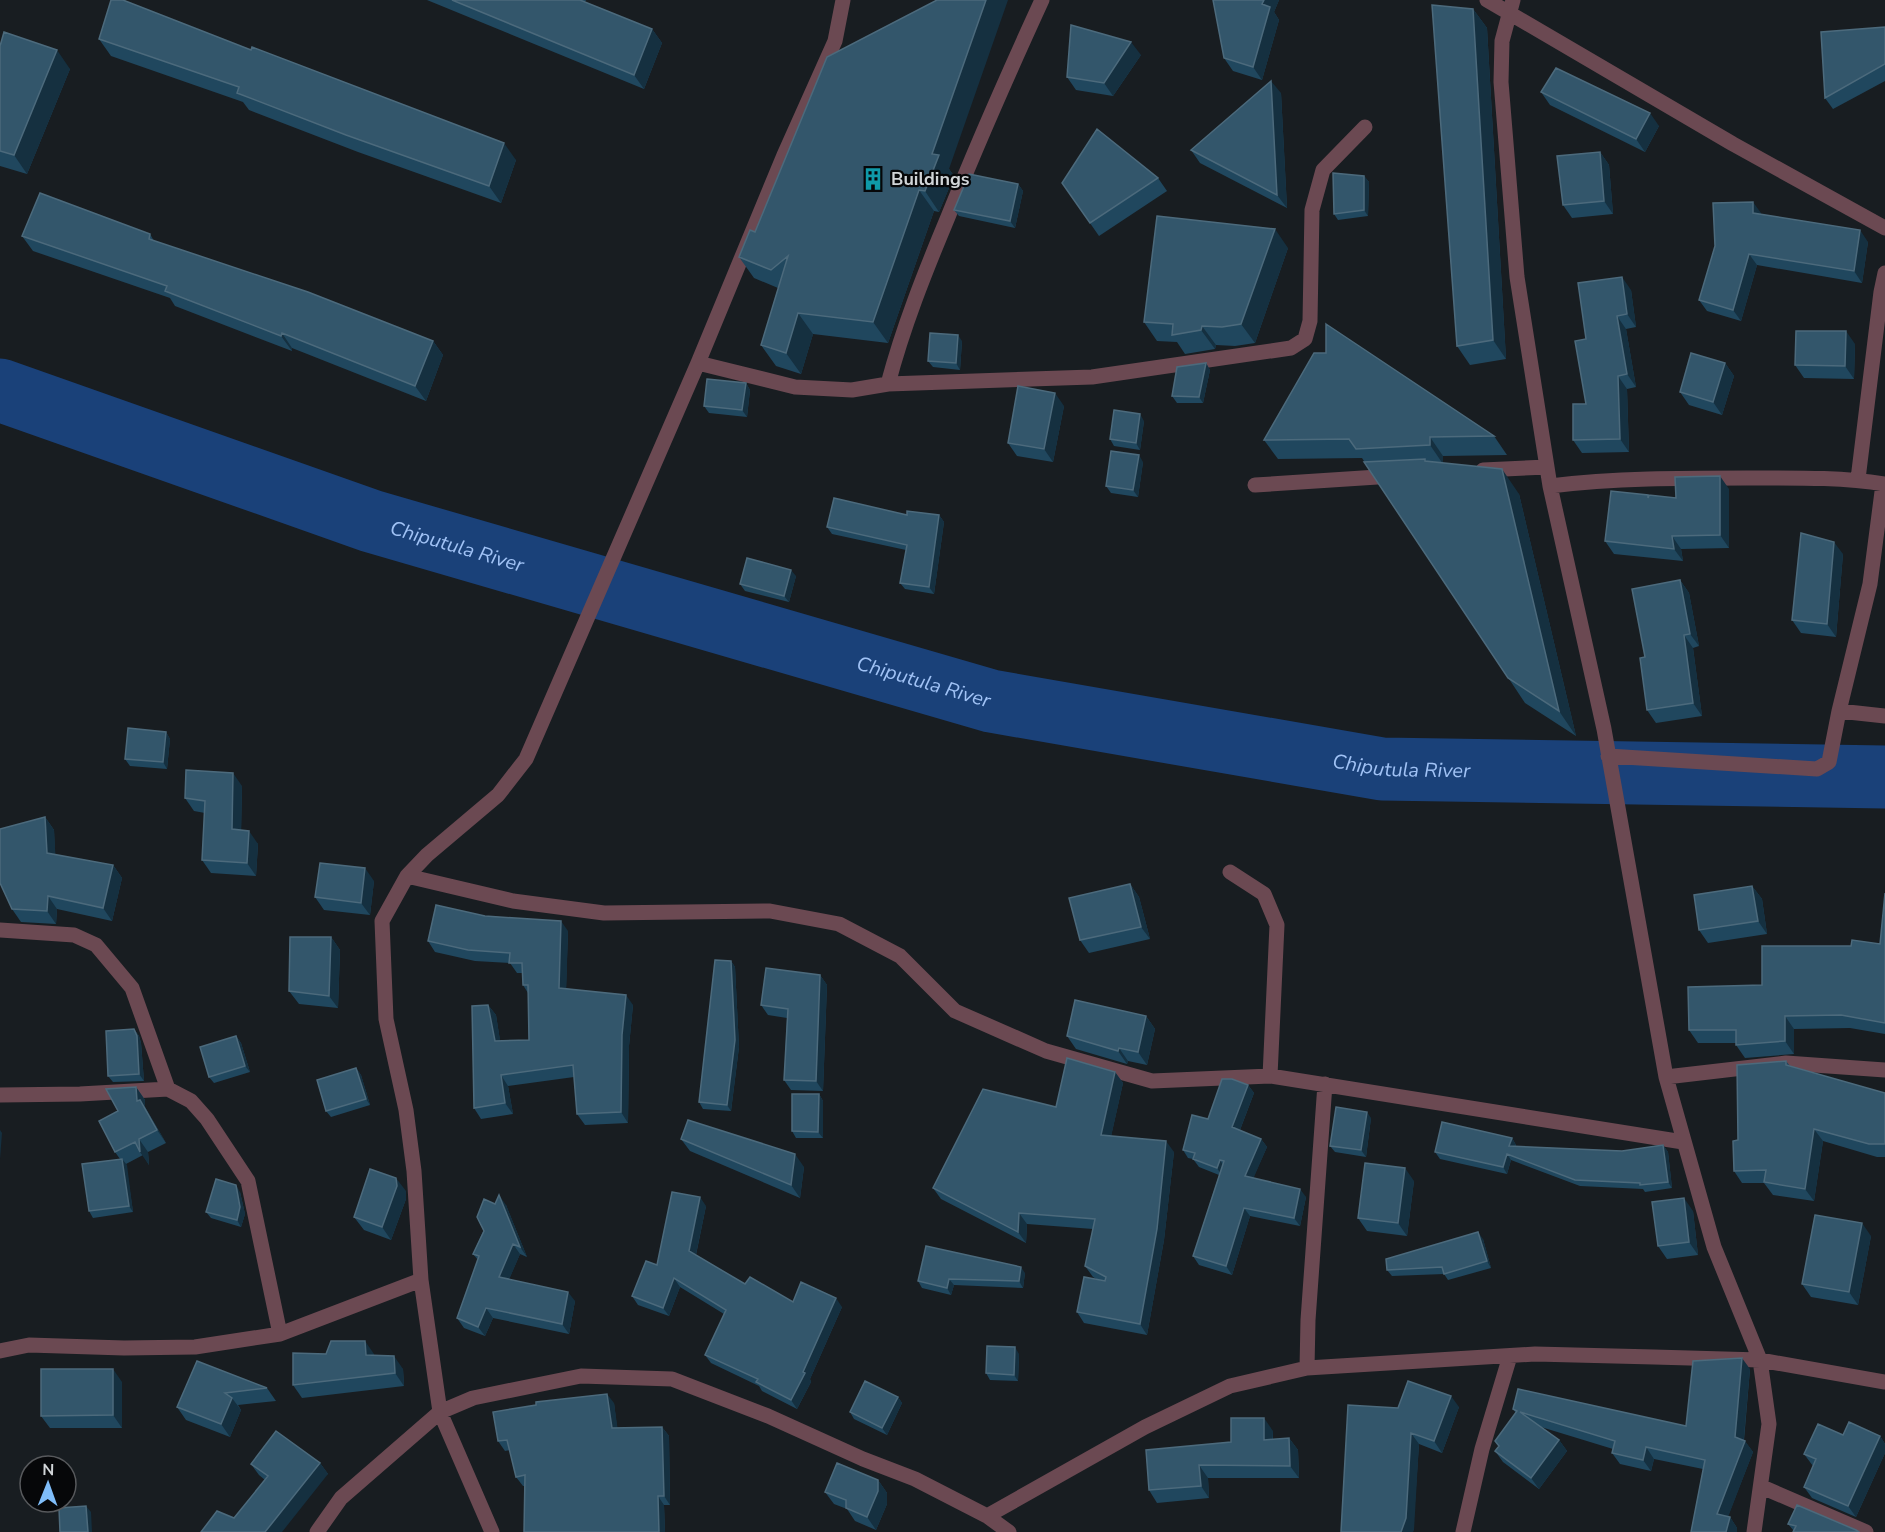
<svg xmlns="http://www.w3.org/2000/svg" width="1885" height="1532" font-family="'Nunito Sans',sans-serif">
  <rect width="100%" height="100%" fill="#181d21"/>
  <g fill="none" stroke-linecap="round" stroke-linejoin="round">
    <path stroke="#1a4179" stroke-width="63" id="s1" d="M0 390 371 521 991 701 1382 769 1885 777"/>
    <path stroke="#6b4952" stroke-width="15" d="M1487 0 1733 144 1885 228
      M1513 0 1502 41 1501 82 1517 277 1550 486 1604 729 1666 1077 1714 1247 1760 1360 1769 1424 1754 1532
      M698 363 795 387 852 390 888 384C903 327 925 272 948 217 977 144 1009 72 1042 0
      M888 384 1092 377 1291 348 1305 339 1310 321 1312 210 1323 170 1365 127
      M1483 470 1547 467
      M1858 479 1881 292 1885 273
      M1255 485 1393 476
      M1550 486C1615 478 1682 478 1747 478 1793 478 1840 477 1885 484
      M1839 711 1870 584 1883 484
      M1608 756 1817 769 1829 762 1839 711 1885 716
      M1230 872 1264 894 1277 925 1270 1076
      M407 876 513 901 604 913 770 911 839 924 900 956 955 1011 1046 1051 1152 1081 1270 1076 1683 1142
      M0 930 74 935 96 945 132 988 168 1089
      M1666 1077 1786 1063 1885 1070
      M0 1095 80 1094 168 1089 191 1101 207 1119 248 1181 280 1334
      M421 1280 414 1171 406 1110 386 1019 382 921 407 876 427 855 498 795 526 759 698 363 784 155 835 41 843 0
      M0 1351 29 1345 124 1348 195 1347 280 1334 421 1280 440 1412 492 1532
      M1307 1368 1308 1320 1325 1084
      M1762 1487 1866 1532
      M987 1516 1009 1532
      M317 1532 341 1498 440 1412 473 1398 581 1376 672 1379 768 1416 863 1459 915 1479 987 1516 1145 1427 1230 1386 1307 1368 1535 1354 1654 1357 1760 1360 1885 1382
      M1463 1532 1482 1449 1510 1356"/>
  </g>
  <path fill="#20475e" d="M427 0H586L585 2 652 29 662 43 644 89Z
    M1213 0H1279L1274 12 1279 20 1262 80 1233 71 1224 58Z
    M1473 9 1487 28 1506 359 1470 365 1457 346Z
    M1885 27V81L1833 109 1825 98Z
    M99 39 516 160 501 203 358 152 249 110 243 102 111 56Z
    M0 46 70 69 27 174 0 166Z
    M1141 55 1113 96 1076 90 1067 77Z
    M1541 92 1659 126 1645 152 1550 105Z
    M1281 93 1287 208 1200 163 1191 150Z
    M1600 152 1609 165 1613 214 1572 218 1563 205Z
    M949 169 954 176 939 212 934 211 888 343 813 334 801 374 776 366 761 345 778 288 754 278 739 257 755 232Z
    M1364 176 1369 182 1368 216 1338 220 1334 214Z
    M1158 178 1167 191 1099 236 1062 183Z
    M1018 184 1023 191 1015 228 959 216 954 210Z
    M1761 214 1868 242 1862 283 1757 265 1741 321 1707 311 1699 300Z
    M150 234 154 241 433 341 443 355 426 401 292 348V351L175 306 170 298 33 251 22 236Z
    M1288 248 1255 343 1235 346 1216 345 1215 349 1185 354 1177 342 1157 341 1144 322Z
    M1631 290 1636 327 1626 329 1636 387 1627 389 1629 452 1582 453 1573 440 1586 404V339Z
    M962 341 960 370 933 367 928 361Z
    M1855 344 1854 379 1804 378 1795 365Z
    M1206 363 1210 370 1203 403H1177L1172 396Z
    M1725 363 1734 376 1722 415 1689 405 1680 392Z
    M746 383 750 390 747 417 709 413 704 406Z
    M1064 406 1053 462 1017 456 1008 443Z
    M1144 421 1140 450 1114 446 1110 439Z
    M1494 436 1507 455 1443 456V463L1519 494 1576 736 1525 703 1362 458 1278 459 1264 440Z
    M1143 462 1138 497 1111 493 1106 486Z
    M1729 489V548L1681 549 1683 561 1614 554 1605 541 1649 496 1676 498Z
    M907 515H939L944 522 934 594 905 589 900 583 906 550 832 534 827 527Z
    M1843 554 1836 637 1801 633 1792 620Z
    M796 576 789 602 745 591 740 584Z
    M1680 580 1689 593 1699 646 1693 648 1702 716 1656 723 1647 710 1645 657Z
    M166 732 170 739 167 769 130 766 125 759Z
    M242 786 241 830 258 844 256 876 211 873 202 860 205 813 194 811 185 798Z
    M45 817 54 830 55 855 113 865 122 878 112 921 57 909 56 924 21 922 12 909Z
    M374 881 370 915 324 910 315 897Z
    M1130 884 1139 897 1150 939 1089 953 1080 940Z
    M1752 886 1762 899 1767 934 1708 943 1699 930Z
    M1885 893V1034L1850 1028 1794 1029V1054L1745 1058 1736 1045V1043H1698L1689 1030 1762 985 1851 946 1880 944Z
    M485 916 568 931 566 988 633 1005 629 1046 628 1123 585 1125 577 1114 574 1077 508 1086 513 1114 481 1119 474 1108 488 1005 496 1015 500 1041 529 1040 528 993 523 985V973H517L510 963 475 961 435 952 428 941Z
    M331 937 340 950 338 1008 299 1004 289 991Z
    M731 961 735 967 739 1047 731 1111 703 1109 699 1102Z
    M820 975 827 985 823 1091 791 1090 784 1080 787 1018 768 1015 761 1005Z
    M1146 1016 1155 1029 1147 1065 1128 1061 1127 1064 1076 1049 1067 1036Z
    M134 1029 139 1036 141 1043 144 1081 113 1082 108 1076Z
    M236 1036 241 1043 250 1072 214 1083 209 1077Z
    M1786 1061 1790 1066 1885 1093V1157H1877L1823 1141 1814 1201 1773 1195 1764 1183H1742L1734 1171Z
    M356 1068 361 1075 370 1105 331 1117 326 1111Z
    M1115 1072 1123 1083 1111 1136 1174 1152 1164 1240 1147 1335 1084 1323 1077 1312 1098 1280 1093 1277 1085 1266 1093 1229 1027 1224 1026 1243 941 1199 933 1188 1056 1107Z
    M1248 1085 1254 1093 1240 1130 1261 1139 1267 1147 1253 1178 1306 1197 1300 1226 1250 1216 1232 1275 1199 1265 1193 1256 1219 1175 1199 1167 1193 1159 1188 1158 1183 1150 1208 1119Z
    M136 1087 145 1100V1107L166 1143 148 1152 149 1165 143 1155 126 1164 133 1212 93 1218 89 1211 120 1159 115 1152 118 1111Z
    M819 1094 823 1101V1138H796L792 1131Z
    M1371 1118 1366 1157 1335 1152 1330 1146Z
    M1512 1138 1516 1145V1146L1622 1151 1663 1145 1668 1152 1672 1188 1645 1192 1643 1189 1580 1186 1511 1160 1507 1174 1440 1159 1435 1152Z
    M681 1139 804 1167 800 1198 690 1151Z
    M1414 1181 1407 1236 1367 1231 1358 1218Z
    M406 1191V1199L391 1240 364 1230 354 1217Z
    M240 1192 245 1214 241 1227 211 1218 206 1212Z
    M495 1204 506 1205 527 1257 520 1254 509 1279 575 1301 569 1334 493 1318 485 1336 464 1328 457 1318 478 1260 473 1254Z
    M706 1206 696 1255 745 1284 793 1302 842 1307 810 1379 811 1382 797 1409 762 1391 759 1386 711 1363 705 1355 724 1314 680 1287 669 1316 638 1305 632 1296Z
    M1693 1211 1698 1255 1667 1259 1658 1246Z
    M1871 1236 1858 1305 1811 1297 1802 1284Z
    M1483 1239 1491 1268 1448 1280 1444 1274 1392 1276 1387 1270Z
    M1025 1273 1023 1288 954 1285 951 1295 922 1288 918 1281Z
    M326 1354H374V1356L403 1369 404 1386 302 1398 293 1385Z
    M1019 1354 1018 1381 990 1380 986 1373Z
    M197 1361 267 1388 276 1401 238 1405 241 1410 230 1437 186 1420 177 1407Z
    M1750 1369 1744 1440 1753 1452 1728 1516 1730 1517 1737 1528V1532H1691L1703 1469 1654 1459 1651 1471 1620 1464 1612 1453 1613 1449 1541 1427 1559 1440 1567 1451 1539 1489 1503 1462 1495 1451 1499 1446 1495 1441 1516 1413 1513 1409 1686 1426Z
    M122 1382V1428H50L41 1416Z
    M898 1397 902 1403 887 1435 854 1419 850 1412Z
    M614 1403 617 1428 662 1427 669 1436 670 1505H664L665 1532H524V1486H523L516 1477 510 1450 505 1451 498 1441Z
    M1459 1407 1442 1453 1419 1444 1413 1532H1341L1398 1408Z
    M1273 1431V1439L1289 1438 1298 1450 1299 1478H1208L1209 1498 1157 1503 1149 1490 1231 1442Z
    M1843 1435 1880 1436 1885 1444V1453L1856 1517 1812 1498 1804 1487 1813 1466 1804 1454Z
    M320 1463 328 1474 234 1518 265 1480 259 1475 251 1464Z
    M878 1480 887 1493V1504L876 1530 855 1521 847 1509 834 1504 825 1492Z
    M1788 1524 1859 1532 1794 1531Z"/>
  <path fill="#153040" d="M986 0H1008L949 169 954 176 939 212 925 191 932 154Z
    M1264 0H1279L1274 12 1279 20 1262 80 1253 67 1262 4Z
    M1473 9 1487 28 1506 359 1493 340Z
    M652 29 662 43 644 89 634 75Z
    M1131 42 1141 55 1113 96 1104 83Z
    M57 50 70 69 27 174 14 155Z
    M1271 81 1281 93 1287 208 1277 195Z
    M1650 113 1659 126 1645 152 1636 139Z
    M504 143 516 160 501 203 489 186Z
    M1600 152 1609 165 1613 214 1604 201Z
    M1364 176 1369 182 1368 216 1364 210Z
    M1018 184 1023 191 1015 228 1010 221Z
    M919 190 934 211 888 343 873 322Z
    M1753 202 1761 213V224L1753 213Z
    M1275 229 1288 248 1255 343 1241 324Z
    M1860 230 1868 242 1862 283 1854 271Z
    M1749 254 1757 265 1741 321 1733 310Z
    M1622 277 1631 290 1636 327 1627 314Z
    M798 313 813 334 801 374 786 353Z
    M1617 316 1626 329 1636 387 1627 374Z
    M1202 326 1216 345 1215 349 1201 330Z
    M1846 331 1855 344 1854 379 1845 366Z
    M282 333 292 348V351L281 336Z
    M958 335 962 341 960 370 956 363Z
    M433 341 443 355 426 401 415 386Z
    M1206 363 1210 370 1203 403 1199 397Z
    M1725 363 1734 376 1722 415 1713 402Z
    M1618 376 1627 389 1629 452 1620 439Z
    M746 383 750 390 747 417 742 410Z
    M1055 393 1064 406 1053 462 1044 449Z
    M1140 414 1144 421 1140 450 1136 443Z
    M1430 437 1443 456V464L1430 445Z
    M1139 455 1143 462 1138 497 1133 490Z
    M1502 469 1519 494 1576 736 1559 711Z
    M1720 476 1729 489V548L1720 535Z
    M939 515 944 522 934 594 929 587Z
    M1672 536 1681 549 1683 561 1674 549Z
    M1834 542 1843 554 1836 637 1827 624Z
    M791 570 796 576 789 602 784 596Z
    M1680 580 1689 593 1699 646 1690 634Z
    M1684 635 1693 648 1702 716 1693 703Z
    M166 732 170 739 167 769 163 762Z
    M233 773 242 786 241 842 232 829Z
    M45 817 54 830 56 866 47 853Z
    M249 831 258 844 256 876 247 863Z
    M113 865 122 878 112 921 103 908Z
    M365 868 374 881 370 915 361 903Z
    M1130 884 1139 897 1150 939 1141 927Z
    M1752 886 1762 899 1767 934 1758 921Z
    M48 896 57 909 56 924 47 911Z
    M561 921 568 931 566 998 559 988Z
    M331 937 340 950 338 1008 329 996Z
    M731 961 735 967 739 1047 731 1111 727 1105Z
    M820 975 827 985 823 1091 816 1081Z
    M626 995 633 1005 629 1046 628 1123 621 1112 622 1035Z
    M488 1005 496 1015 502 1052 495 1041Z
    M1146 1016 1155 1029 1147 1065 1138 1052Z
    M1785 1016 1794 1029V1054L1785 1041Z
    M134 1029 139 1036 141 1043 144 1081 139 1074Z
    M236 1036 241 1043 250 1072 245 1066Z
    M1119 1048 1128 1061 1127 1064 1118 1051Z
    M356 1068 361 1075 370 1105 366 1099Z
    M1115 1072 1123 1083 1109 1146 1101 1135Z
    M501 1075 508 1086 513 1114 505 1103Z
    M1248 1085 1254 1093 1238 1135 1232 1127Z
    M136 1087 145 1100V1107L166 1143 137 1101Z
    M819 1094 823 1101V1138L818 1132Z
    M1367 1112 1371 1118 1366 1157 1361 1150Z
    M1814 1129 1823 1141 1814 1201 1805 1189Z
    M0 1130 2 1133 0 1159Z
    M1512 1138 1516 1145 1514 1152 1509 1146Z
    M139 1139 148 1152 149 1165 140 1152Z
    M1261 1139 1267 1147 1251 1184 1245 1176Z
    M1166 1141 1174 1152 1164 1240 1147 1335 1140 1324Z
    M1663 1145 1668 1152 1672 1188 1668 1182Z
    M795 1154 804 1167 800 1198 791 1185Z
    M1507 1154 1511 1160 1507 1174 1503 1167Z
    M122 1159 127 1165 133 1212 129 1206Z
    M1220 1160 1225 1168 1222 1176 1217 1168Z
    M1405 1168 1414 1181 1407 1236 1398 1223Z
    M396 1178 406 1191V1199L391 1240 382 1227Z
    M236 1185 240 1192 245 1214 241 1227 237 1220Z
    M1300 1189 1306 1197 1300 1226 1294 1218Z
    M499 1195 506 1205 527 1257 520 1247Z
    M700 1197 706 1206 695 1259 689 1251Z
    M1684 1198 1693 1211 1698 1255 1689 1242Z
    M1244 1208 1250 1216 1232 1275 1226 1266Z
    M1019 1213 1027 1224 1026 1243 1018 1232Z
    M1862 1223 1871 1236 1858 1305 1849 1292Z
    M1478 1232 1483 1239 1491 1268 1487 1261Z
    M513 1244 520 1254 506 1287 499 1277Z
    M1021 1267 1025 1273 1023 1288 1019 1281Z
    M674 1278 680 1287 669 1316 663 1308Z
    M949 1279 954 1285 951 1295 947 1288Z
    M568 1292 575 1301 569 1334 562 1324Z
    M836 1298 842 1307 810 1379 811 1382 797 1409 791 1400Z
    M486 1308 493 1318 485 1336 478 1327Z
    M365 1341 374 1354 375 1368 366 1355Z
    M1015 1347 1019 1354 1018 1381 1014 1375Z
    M394 1356 403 1369 404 1386 395 1373Z
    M1742 1358 1750 1369 1743 1447 1745 1441 1753 1452 1725 1525 1717 1514 1735 1437Z
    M113 1369 122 1382V1428L113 1415Z
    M607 1394 614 1403 619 1438 612 1428Z
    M1451 1396 1459 1407 1442 1453 1434 1441Z
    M898 1397 902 1403 887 1435 882 1428Z
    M232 1398 241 1410 230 1437 221 1424Z
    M1264 1418 1273 1431 1272 1452 1264 1440Z
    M662 1427 669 1436 670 1505 664 1496Z
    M1411 1433 1419 1444 1414 1530 1413 1532H1401Z
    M1880 1436 1885 1444V1453L1856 1517 1848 1506Z
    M1289 1438 1298 1450 1299 1478 1290 1466Z
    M1559 1440 1567 1451 1539 1489 1531 1478Z
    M1646 1447 1654 1459 1651 1471 1643 1460Z
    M320 1463 328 1474 282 1532H265Z
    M1199 1465 1208 1478 1209 1498 1201 1486Z
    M878 1480 887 1493V1504L876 1530 867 1517Z
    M658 1496 664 1505 665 1532H659Z
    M86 1506 91 1512 92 1532H88Z
    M1730 1517 1737 1528V1532H1726Z"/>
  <path fill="#33566b" stroke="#4c6a7c" stroke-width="1.5" d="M111 0H123L251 50 252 47 504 143 489 186 346 135 237 93 239 87 99 39Z
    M452 0H580L652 29 634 75Z
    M937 0H986L932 154 939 155 925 191 919 190 873 322 798 313 786 353 761 345 788 256 771 270 739 257 750 230 755 232 827 57Z
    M1213 0H1264L1262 4 1270 7 1253 67 1224 58Z
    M1432 5 1473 9 1493 340 1457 346Z
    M1071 25 1131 42 1104 83 1067 77Z
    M1885 27V64L1825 98 1821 32Z
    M4 32 57 50 14 155 0 151V46Z
    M1556 68 1650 113 1636 139 1541 92Z
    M1271 81 1277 195 1191 150Z
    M1097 129 1158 178 1090 223 1062 183Z
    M1600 152 1604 201 1563 205 1557 156Z
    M1333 173 1364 176V210L1334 214Z
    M969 174 1018 184 1010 221 954 210Z
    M40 193 150 234 149 239 308 292 433 341 415 386 282 333 281 336 165 291 167 286 22 236Z
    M1753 202V213L1860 230 1854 271 1749 254 1733 310 1699 300 1715 246 1713 203Z
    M1157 216 1275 229 1241 324 1222 327 1202 326 1201 330 1172 335 1173 324 1144 322Z
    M1622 277 1627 314 1617 316 1627 374 1618 376 1620 439 1573 440V404H1586L1575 341 1586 339 1578 283Z
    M1326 324 1494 436 1430 437V445L1356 449 1349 439 1264 440 1314 353H1326Z
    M1796 331H1846L1845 366 1795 365Z
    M930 333 958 335 956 363 928 361Z
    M1691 353 1725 363 1713 402 1680 392Z
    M1206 363 1199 397 1172 396 1177 367Z
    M707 379 746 383 742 410 704 406Z
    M1018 386 1055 393 1044 449 1008 443Z
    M1114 410 1140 414 1136 443 1110 439Z
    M1111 451 1139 455 1133 490 1106 486Z
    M1425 459V461L1502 469 1559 711 1508 678 1364 462Z
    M1720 476V535L1672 536 1674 549 1605 541 1611 491 1648 495V498L1649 495 1676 498 1675 477Z
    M834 498 907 515V511L939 515 929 587 900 583 907 545 827 527Z
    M1801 533 1834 542 1827 624 1792 620Z
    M747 558 791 570 784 596 740 584Z
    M1680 580 1690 634 1684 635 1693 703 1647 710 1640 658 1645 657 1632 589Z
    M128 728 166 732 163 762 125 759Z
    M186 770 233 773 232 829 249 831 247 863 202 860 205 801 185 798Z
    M45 817 47 853 113 865 103 908 48 896 47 911 12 909 0 883V829Z
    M320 863 365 868 361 903 315 897Z
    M1130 884 1141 927 1080 940 1069 898Z
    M1752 886 1758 921 1699 930 1694 895Z
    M1885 893V1023L1841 1015 1785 1016V1041L1736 1045V1030H1689L1688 987 1762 985V946H1851L1852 940 1880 944Z
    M436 905 485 916 561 921 559 988 626 995 622 1035 621 1112 577 1114 573 1065 501 1075 505 1103 474 1108 472 1006 488 1005 495 1041 529 1040 528 985H523L522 963H509L510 953 468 950 428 941Z
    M290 937H331L329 996 289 991Z
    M715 960 731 961 735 1040 727 1105 699 1102Z
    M766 968 820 975 816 1081 784 1080 788 1009 761 1005Z
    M1075 1000 1146 1016 1138 1052 1119 1048 1118 1051 1067 1036Z
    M134 1029 137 1036 139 1074 108 1076 106 1031Z
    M236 1036 245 1066 209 1077 200 1047Z
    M1067 1058 1115 1072 1101 1135 1166 1141 1157 1229 1140 1324 1077 1312 1084 1277 1105 1281 1106 1277 1085 1266 1095 1219 1019 1213 1018 1232 933 1188 983 1089 1056 1107Z
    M1786 1061V1065L1885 1093V1144H1869L1814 1129 1805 1189 1764 1182 1766 1170 1734 1171 1733 1141 1738 1140 1737 1065Z
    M356 1068 366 1099 326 1111 317 1080Z
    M1222 1079H1232L1248 1085 1232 1127 1261 1139 1245 1176 1300 1189 1294 1218 1244 1208 1226 1266 1193 1256 1224 1161 1220 1160 1217 1168 1193 1159 1195 1153 1183 1150 1192 1115 1208 1119Z
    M136 1087 137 1101 140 1100 157 1130 139 1139 140 1152 135 1142 115 1152 99 1121 118 1111 106 1089Z
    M792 1094H819L818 1132 792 1131Z
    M1336 1107 1367 1112 1361 1150 1330 1146Z
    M688 1120 795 1154 791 1185 681 1139Z
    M1442 1122 1512 1138 1509 1146 1622 1151 1663 1145 1668 1182 1640 1185V1183L1575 1180 1507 1154 1503 1167 1435 1152Z
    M122 1159 129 1206 89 1211 82 1164Z
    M1365 1163 1405 1168 1398 1223 1358 1218Z
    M370 1169 396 1178 397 1186 382 1227 354 1217Z
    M216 1179 236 1185 240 1207 237 1220 206 1212Z
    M672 1192 700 1197 689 1251 745 1284 750 1277 793 1302 801 1282 836 1298 803 1372 805 1373 791 1400 756 1382 758 1379 705 1355 726 1310 674 1278 663 1308 632 1296 646 1261 657 1265Z
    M499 1195 520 1247 513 1244 499 1277 568 1292 562 1324 486 1308 478 1327 457 1318 479 1256 473 1254 484 1231 477 1217 484 1199 495 1204Z
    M1684 1198 1689 1242 1658 1246 1652 1202Z
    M1815 1215 1862 1223 1849 1292 1802 1284Z
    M1478 1232 1487 1261 1444 1274 1442 1267 1387 1270 1386 1259Z
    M926 1246 1021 1267 1019 1281 949 1279 947 1288 918 1281Z
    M331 1341H365L366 1355 394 1356 395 1373 293 1385V1353L326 1354Z
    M987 1346 1015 1347 1014 1375 986 1373Z
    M1742 1358 1735 1437 1745 1441 1717 1514 1730 1517 1726 1532H1691L1705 1460 1646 1447 1643 1460 1612 1453 1615 1441 1520 1412 1559 1440 1531 1478 1495 1451 1499 1446 1495 1441 1517 1411 1513 1409 1518 1389 1686 1426 1693 1361Z
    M197 1361 267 1388 225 1393 232 1398 221 1424 177 1407Z
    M41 1369H113V1415L41 1416Z
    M865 1381 898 1397 882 1428 850 1412Z
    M1408 1381 1451 1396 1434 1441 1411 1433 1406 1518 1401 1532H1341L1348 1405 1398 1408Z
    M607 1394 612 1428 662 1427 664 1496H658L659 1532H524L525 1475 516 1477 507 1440 498 1441 493 1412 536 1405V1402Z
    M1231 1418H1264V1440L1289 1438 1290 1466 1199 1465 1201 1486 1149 1490 1146 1450 1231 1442Z
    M1849 1422 1880 1436 1848 1506 1804 1487 1816 1459 1804 1454 1818 1424 1843 1435Z
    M276 1431 320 1463 265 1532H201L217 1511 234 1518 268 1476 251 1464Z
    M837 1463 878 1480V1491L867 1517 846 1508V1500L825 1492Z
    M1797 1505 1856 1530 1859 1532H1793L1796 1526 1788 1524Z
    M86 1506 88 1532H60L59 1508Z"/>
  <defs>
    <g id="building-bare" transform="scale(1.8)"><path d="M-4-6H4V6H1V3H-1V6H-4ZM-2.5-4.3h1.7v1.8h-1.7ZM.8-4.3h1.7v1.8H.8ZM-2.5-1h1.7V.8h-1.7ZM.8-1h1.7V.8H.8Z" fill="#0f9aa8" stroke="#060709" stroke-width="2.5" paint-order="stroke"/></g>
  </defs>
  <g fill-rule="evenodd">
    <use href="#building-bare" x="873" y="179"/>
  </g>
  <g text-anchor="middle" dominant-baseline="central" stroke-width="4.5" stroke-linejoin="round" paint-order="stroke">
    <g font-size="18" font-weight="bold" fill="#d1d5d8" stroke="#060709" text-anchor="start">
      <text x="891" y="179">Buildings</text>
    </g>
    <g font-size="20" font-style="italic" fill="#a0c2f5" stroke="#060709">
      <text stroke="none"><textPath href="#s1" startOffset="483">Chiputula River</textPath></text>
      <text stroke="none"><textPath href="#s1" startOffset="969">Chiputula River</textPath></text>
      <text stroke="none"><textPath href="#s1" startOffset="1455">Chiputula River</textPath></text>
    </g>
  </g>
  <g transform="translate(48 1484) rotate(1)"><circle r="28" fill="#060709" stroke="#57595c" stroke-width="1.5"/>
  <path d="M0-4.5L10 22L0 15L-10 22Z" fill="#7fbdf9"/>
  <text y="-9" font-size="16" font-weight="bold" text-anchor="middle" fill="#d1d5d8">N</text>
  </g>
</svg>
